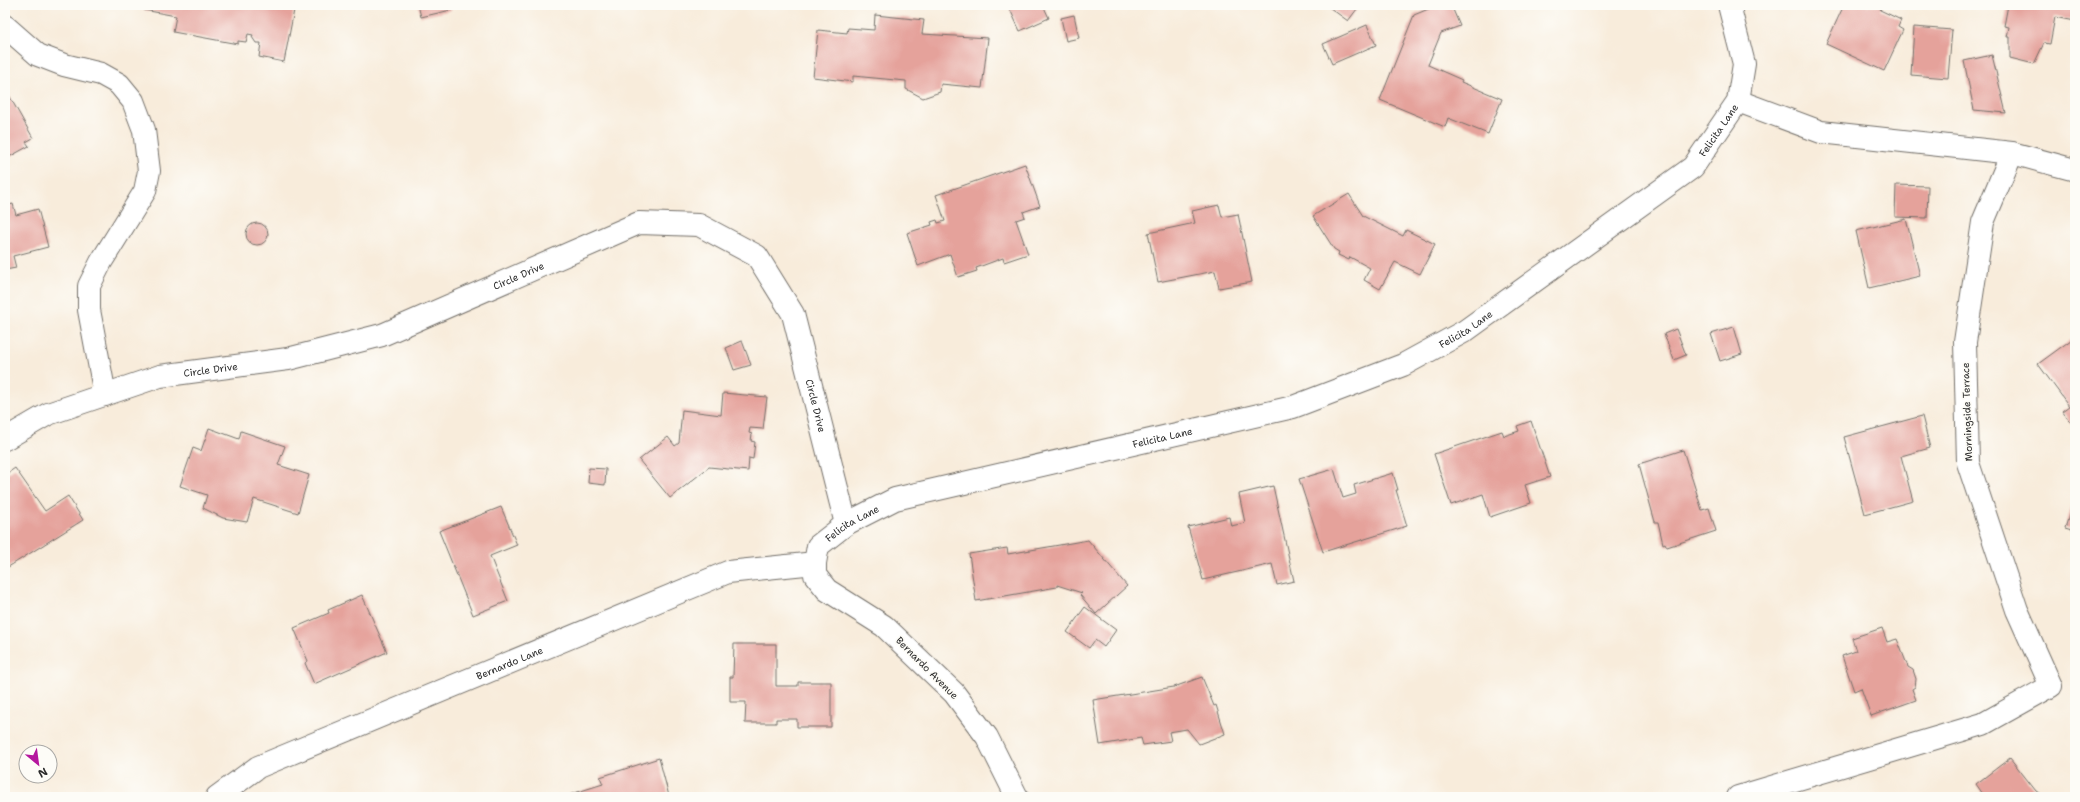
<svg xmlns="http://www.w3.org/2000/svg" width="2080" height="802" font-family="'Shantell Sans',sans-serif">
  <rect width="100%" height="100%" fill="#fdfcf7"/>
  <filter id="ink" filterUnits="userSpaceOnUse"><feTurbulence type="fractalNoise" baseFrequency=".025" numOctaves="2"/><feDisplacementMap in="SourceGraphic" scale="8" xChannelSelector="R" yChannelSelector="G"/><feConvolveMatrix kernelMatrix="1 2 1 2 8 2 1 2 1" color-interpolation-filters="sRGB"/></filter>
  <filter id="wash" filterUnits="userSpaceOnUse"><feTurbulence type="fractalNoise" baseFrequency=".012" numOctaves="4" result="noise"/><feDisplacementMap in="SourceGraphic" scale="16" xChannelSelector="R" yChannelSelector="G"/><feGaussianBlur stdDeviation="0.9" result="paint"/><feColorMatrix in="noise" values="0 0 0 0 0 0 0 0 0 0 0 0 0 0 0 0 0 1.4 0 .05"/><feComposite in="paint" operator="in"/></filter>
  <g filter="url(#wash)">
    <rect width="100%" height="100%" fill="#f8ecdb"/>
    <g id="blocks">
      <path fill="#e5a29b" d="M145 5H295L284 62 259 57 261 43H256L252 37 253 35 248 34 246 42 238 41V44L173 32 176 16 144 10Z
        M418 5H450L451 10 421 17Z
        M1008 5H1043L1049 18 1020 31Z
        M1326 5H1360L1348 21Z
        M1438 5H1451L1460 26 1441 33 1428 65 1462 80 1461 82 1502 99 1488 134 1448 118 1445 127 1380 100 1414 15Z
        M1844 5H1883L1880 10 1901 20 1898 27 1903 30 1884 71 1826 44Z
        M2008 5H2075V21L2055 17 2050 44 2044 43 2034 64 2010 58V37H2007L2009 27 2004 26Z
        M875 15 924 20 922 34 988 38 982 88 941 84 940 92 923 98 906 89V81L853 76V82L813 77 818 30 847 33 848 28 874 30Z
        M1074 15 1079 38 1066 41 1061 18Z
        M1367 25 1376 45 1332 64 1323 44Z
        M1914 27 1952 30 1948 78 1911 75Z
        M1992 55 2006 113 1974 110 1964 61Z
        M5 83 8 89 6 90 33 138 26 142 29 146 9 157 5 150Z
        M1025 164 1040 206 1023 212 1025 217 1016 220 1028 254 1004 262 1003 258 976 268 977 271 958 277 950 254 918 266 907 233 932 225 931 222 937 220 938 223 945 221 936 195Z
        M1896 185 1928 186 1927 218 1895 217Z
        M1349 194 1363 216 1403 236 1406 230 1435 244 1420 274 1395 262 1380 289 1364 280 1370 268 1350 257 1349 260 1338 255 1339 252 1334 249 1313 216Z
        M13 204 16 215 38 209 48 247 13 256 16 268 5 270V206Z
        M1219 205 1222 217 1238 214 1252 282 1219 288 1215 271 1158 282 1148 233 1195 223 1192 211Z
        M1906 219 1920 276 1869 288 1856 231Z
        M246 234a11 11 0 1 1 22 0a11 11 0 1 1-22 0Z
        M1734 327 1742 354 1720 361 1711 334Z
        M1676 329 1686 355 1674 360 1664 334Z
        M2075 337V428L2062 411 2069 406 2038 364Z
        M742 341 751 365 734 370 726 348Z
        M723 393 767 397 763 429 750 428 749 433 752 434 751 441 755 442 753 459 749 458 748 471 709 467 670 498 639 460 668 437 675 446 679 443 682 410 721 415Z
        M1922 416 1930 448 1901 456 1913 501 1865 514 1844 437Z
        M1531 421 1550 477 1525 485 1531 503 1490 517 1483 494 1451 505 1434 454 1502 431 1504 436 1519 431 1517 426Z
        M209 428 239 439 241 431 285 446 278 465 309 475 298 513 254 499 247 522 223 518 203 508 207 495 180 486 193 448 201 451Z
        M1683 450 1702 510 1709 508 1716 531 1667 547 1665 543 1663 544 1658 522H1655L1639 464Z
        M15 468 45 511 68 496 83 520 5 569V475Z
        M589 468 606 469 605 485 588 483Z
        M1334 469 1343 498 1356 494 1354 485 1393 473 1398 490H1396L1407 526 1323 552 1299 479Z
        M1273 486 1294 581 1277 585 1272 564 1203 580 1188 527 1229 517 1231 526 1245 523 1239 494Z
        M2075 497V531L2065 528Z
        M501 507 517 545 490 556 508 601 473 615 439 531Z
        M1088 540 1127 586 1096 614 1080 595 1082 593 1057 585V587L976 601 969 554 1007 548 1008 554Z
        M362 595 387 652 314 684 305 663 308 661 294 628 329 613 328 610Z
        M1085 607 1116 630 1104 647 1095 640 1089 648 1067 632Z
        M1882 628 1887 642 1897 639 1908 667 1913 670 1916 679 1915 687 1912 689 1916 700 1871 716 1861 688 1854 691 1842 656 1856 651 1852 638Z
        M734 644H776V686H798V682H831V727H797V719H776V723H745L746 702H730V677H733Z
        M1202 677 1214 706 1216 705 1225 734 1199 744 1187 729 1169 732 1171 741 1143 745 1141 738 1100 745 1093 700 1174 687Z
        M659 758 669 796 562 797 603 784 600 777Z
        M2010 758 2036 791 2045 797H1985L1976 784Z"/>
    </g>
  </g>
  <g filter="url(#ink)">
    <use href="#blocks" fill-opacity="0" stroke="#736f69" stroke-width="1"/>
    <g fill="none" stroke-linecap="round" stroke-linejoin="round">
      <g stroke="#736f69" stroke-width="24">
        <g id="minor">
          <path d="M5 26 38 55 64 65 101 74 119 84 133 101 144 130 149 171 145 191 101 262 89 286V310L105 395"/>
          <path d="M1738 101 1821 132 2012 153 2075 170"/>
          <path id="s1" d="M5 439 48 414 160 376 288 359 382 335 639 223 699 225 757 256 793 314 846 524"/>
          <path id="s2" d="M217 797 258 767 728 572 815 563"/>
          <path id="s3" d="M1017 797 987 737 954 693 884 626 827 590 815 575V563L818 546 846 524 895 499 1293 407 1403 365 1465 331 1693 167 1738 101 1744 64 1729 5"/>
          <path d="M1738 797 1983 724 2051 686 2017 610 1968 463 1965 342 1983 222 2012 153"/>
        </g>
      </g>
      <use href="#minor" stroke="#fff" stroke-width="22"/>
    </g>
  </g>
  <g text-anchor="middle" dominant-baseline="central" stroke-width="3.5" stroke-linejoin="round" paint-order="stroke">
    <g font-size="10" fill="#2b2b2b" stroke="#fdfcf7">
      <text stroke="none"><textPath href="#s3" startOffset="1348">Felicita Lane</textPath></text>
      <text stroke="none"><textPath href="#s1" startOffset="543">Circle Drive</textPath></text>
      <text stroke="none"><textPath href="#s3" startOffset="1024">Felicita Lane</textPath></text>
      <text stroke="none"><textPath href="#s1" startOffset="219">Circle Drive</textPath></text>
      <text stroke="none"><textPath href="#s1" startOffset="963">Circle Drive</textPath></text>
      <text transform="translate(1967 412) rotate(-92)">Morningside Terrace</text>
      <text stroke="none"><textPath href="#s3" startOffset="700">Felicita Lane</textPath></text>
      <text stroke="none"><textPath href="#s3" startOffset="376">Felicita Lane</textPath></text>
      <text stroke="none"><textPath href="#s2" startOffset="323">Bernardo Lane</textPath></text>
      <text transform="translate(927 668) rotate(45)">Bernardo Avenue</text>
    </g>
  </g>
  <rect width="2080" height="802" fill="none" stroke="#fdfcf7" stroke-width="20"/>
  <g transform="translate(38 764) rotate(151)"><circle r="19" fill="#fdfcf7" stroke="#a9a8a5"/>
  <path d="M0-3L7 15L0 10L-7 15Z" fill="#b5179e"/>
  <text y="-6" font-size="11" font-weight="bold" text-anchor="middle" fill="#2b2b2b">N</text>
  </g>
</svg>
